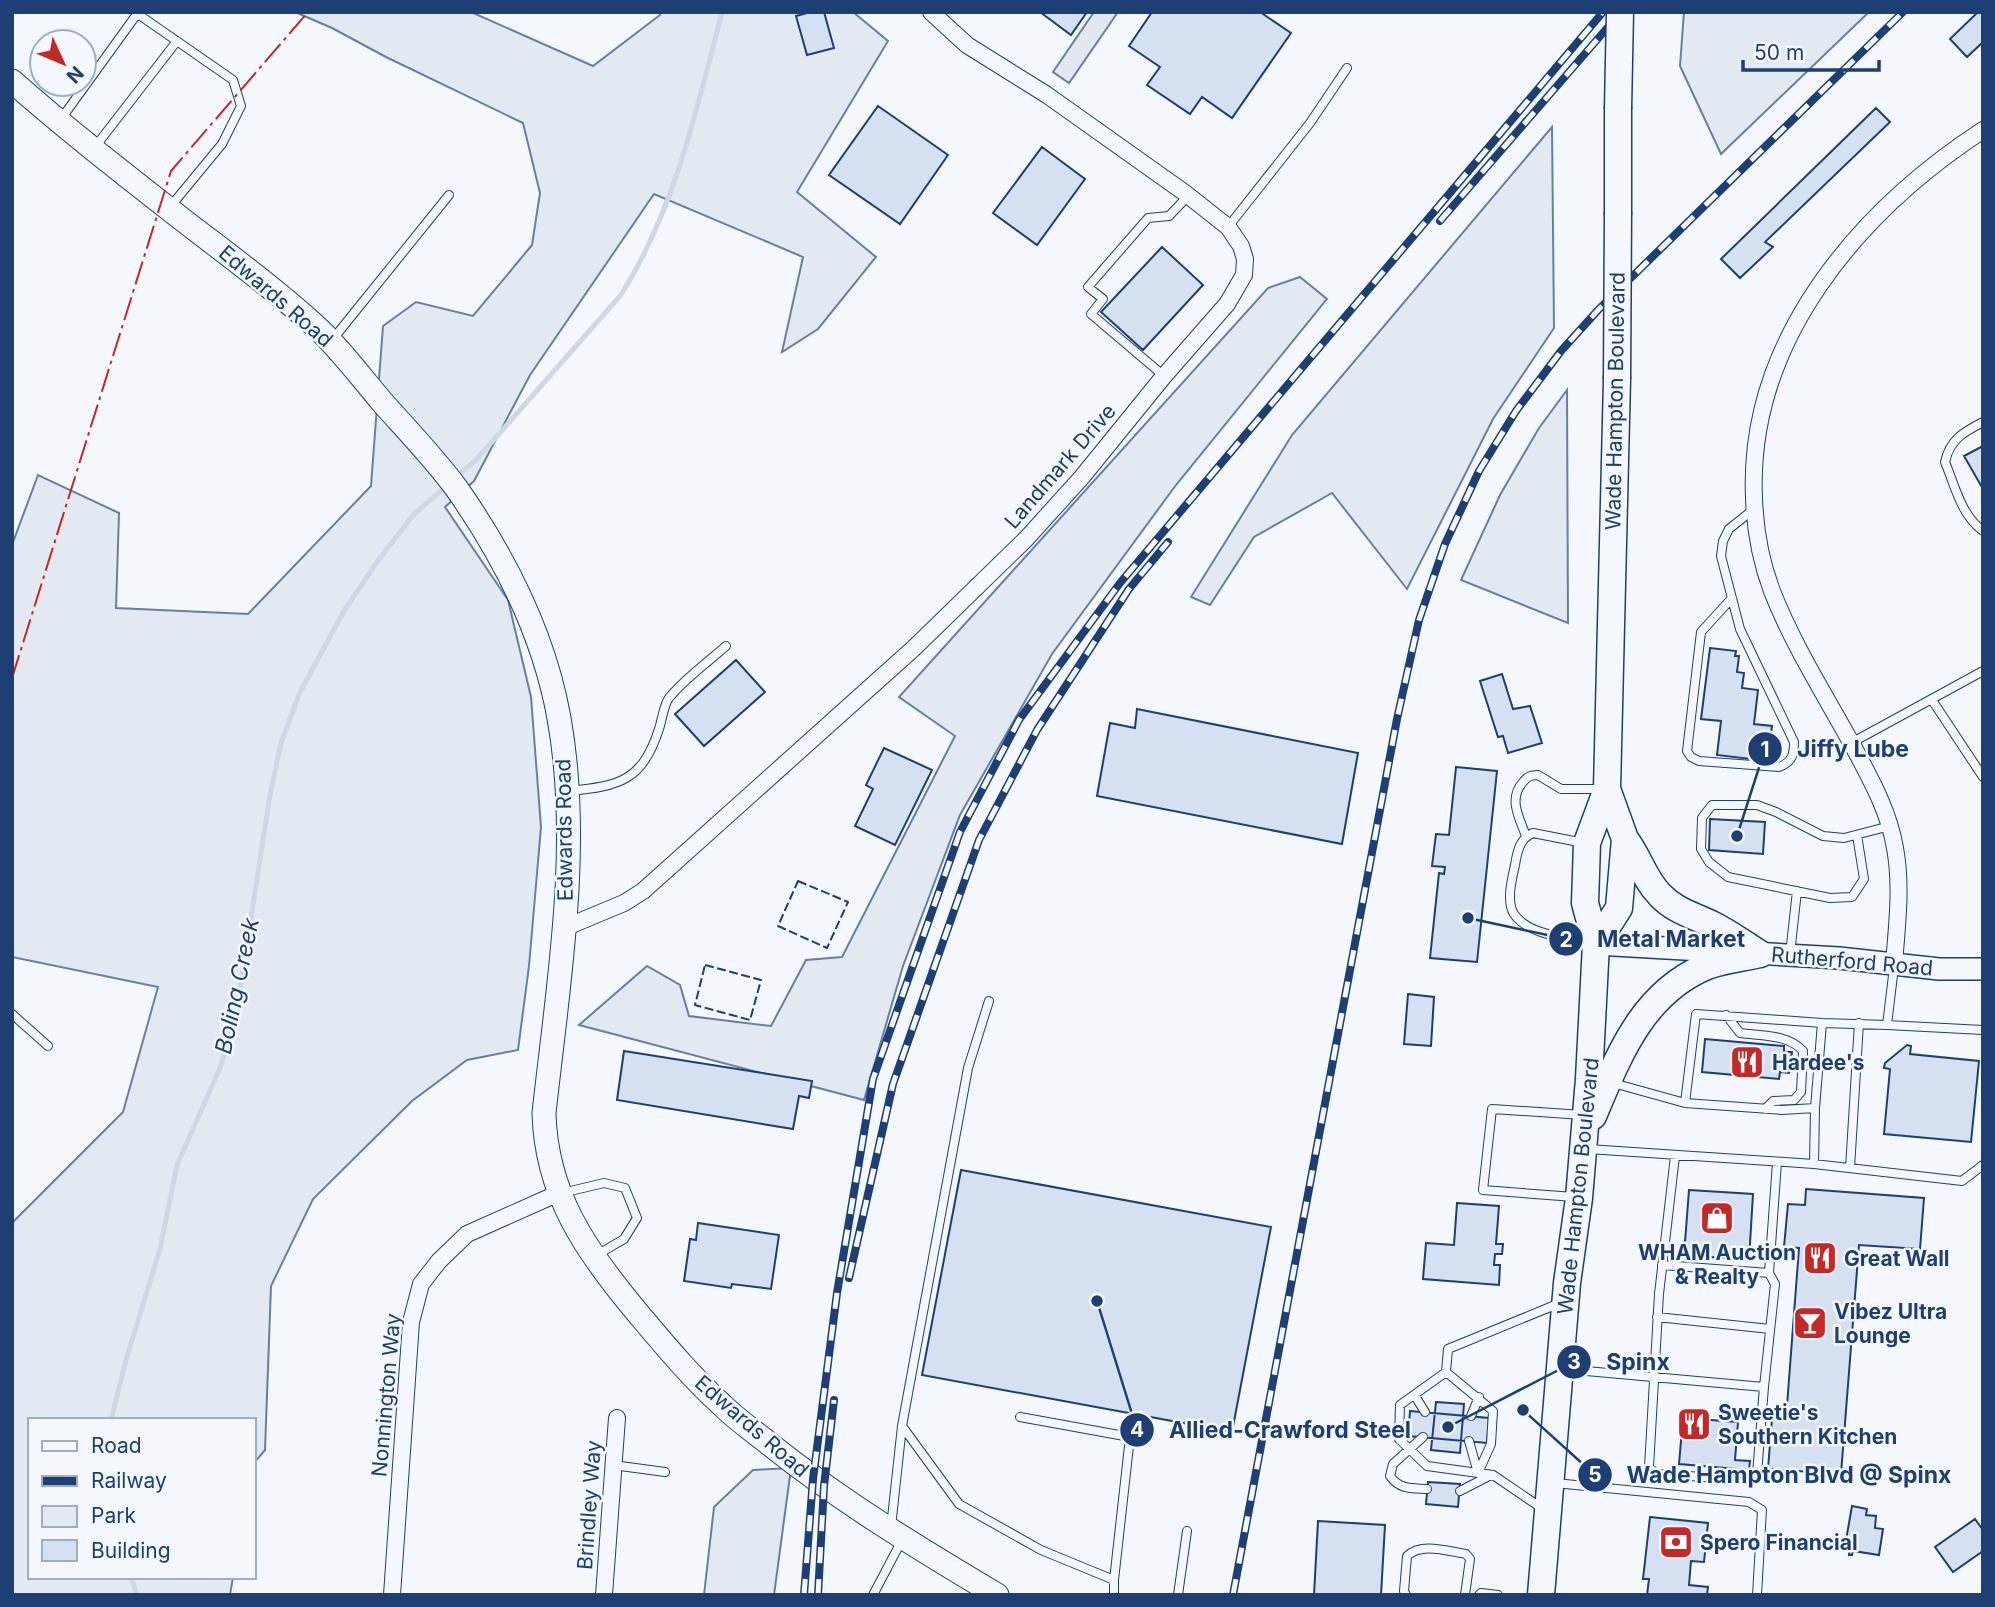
<svg xmlns="http://www.w3.org/2000/svg" width="1995" height="1607" font-family="Inter,sans-serif">
  <rect width="100%" height="100%" fill="#f4f7fb"/>
  <path fill="#e3e9f0" stroke="#687fa3" stroke-width="2" d="M295 12H471L593 66 660 15 661 12H853L888 41 797 192 876 257 818 329 782 352 803 257 654 194 530 375 474 481 445 507 508 600 531 697 541 827 529 966 518 1050 467 1060 412 1101 313 1199 271 1286 265 1450 254 1463V1420H30V1577H233L230 1595H12V1223L123 1112 158 987 12 957V545L38 475 119 513 116 608 248 614 371 486 383 326 416 302 473 316 532 245 540 193 523 123 386 57 332 28Z
    M1684 12H1869L1721 154 1680 66Z
    M1552 127 1554 328 1493 419 1407 589 1332 493 1254 537 1210 605 1191 597 1292 435Z
    M1300 277 1327 299 1176 485 1052 654 960 815 903 966 864 1100 579 1025 647 966 680 985 689 1016 771 1026 806 960 842 957 955 736 899 697 1268 288Z
    M1567 390 1568 623 1461 580 1500 495 1539 428Z
    M791 1468 774 1595H704L714 1507 753 1470Z"/>
  <path fill="#e3e8f0" stroke="#687fa3" stroke-width="2" d="M1094 12H1118L1069 83 1053 72Z"/>
  <g fill="none" stroke-linecap="round" stroke-linejoin="round">
    <path stroke="#cfd7e4" stroke-width="5" d="M455 478 476 460 620 296C674 213 697 108 722 12
      M111 1420 126 1360 160 1249 177 1165 220 1068 236 1015 270 795 281 743 300 692 344 611 377 562 414 514 448 485
      M131 1577 137 1595"/>
  </g>
  <path fill="#d5e0f0" stroke="#1d3f73" stroke-width="2" d="M811 12H824L834 48 807 55 796 16Z
    M1040 12H1087L1071 35Z
    M1152 12H1260L1291 33 1232 118 1202 97 1190 114 1147 85 1160 67 1129 46Z
    M1978 12H1983V42L1967 57 1950 39Z
    M878 106 948 155 900 224 829 175Z
    M1876 108 1890 122 1765 242 1773 247 1740 278 1721 259Z
    M1042 147 1085 179 1037 245 993 213Z
    M1162 247 1203 285 1143 350 1101 312Z
    M1983 446V489L1964 456Z
    M1710 648 1736 651 1735 656H1739L1737 672 1744 673 1742 688 1758 690 1754 724 1772 726 1767 761 1717 755 1721 721 1701 719Z
    M736 660 765 692 704 746 675 714Z
    M1502 674 1513 709 1530 706 1542 743 1508 753 1503 736 1498 737 1480 681Z
    M1137 709 1358 753 1342 844 1097 796 1110 723 1135 728Z
    M884 748 932 770 895 845 855 826 873 789 866 785Z
    M1456 767 1497 771 1477 962 1430 958 1439 873 1444 874 1445 867 1432 866 1436 834 1449 835Z
    M1710 819 1765 822 1763 854 1709 850Z
    M1408 994 1434 997 1431 1046 1404 1044Z
    M1705 1039 1784 1046V1052H1792L1789 1073 1780 1072 1779 1079 1702 1072Z
    M1907 1045 1911 1046 1910 1054 1979 1061 1971 1142 1884 1134 1890 1069 1884 1068 1885 1063Z
    M624 1051 812 1081 809 1098 799 1096 793 1129 617 1100Z
    M961 1170 1271 1227 1232 1432 922 1375Z
    M1806 1189 1924 1198 1920 1249 1859 1245 1841 1474 1768 1469 1772 1418 1786 1419 1799 1248 1784 1247 1788 1204 1805 1205Z
    M1689 1190 1753 1194 1749 1260 1684 1255Z
    M1457 1203 1499 1206 1496 1244H1503L1502 1254H1495L1494 1265H1500L1499 1285 1423 1279 1426 1243 1454 1245Z
    M698 1223 779 1235 771 1289 732 1284 731 1288 684 1281 690 1239 696 1240Z
    M1436 1402 1464 1404 1460 1453 1431 1450Z
    M1410 1411 1489 1418 1487 1443 1408 1436Z
    M1683 1418 1738 1422 1735 1460 1750 1461 1749 1470 1679 1464Z
    M1428 1482 1460 1484 1458 1507 1426 1504Z
    M1852 1506 1867 1509 1866 1515 1876 1516 1875 1528 1883 1529 1879 1555 1853 1551 1852 1555H1849L1850 1547 1845 1546Z
    M1650 1517 1708 1523 1704 1562 1691 1561 1689 1585 1708 1587 1707 1595H1647L1649 1579H1643Z
    M1975 1519 1983 1530V1551L1953 1572 1935 1547Z
    M1318 1521 1385 1525 1381 1595H1314Z"/>
  <g fill="none" stroke-linecap="round" stroke-linejoin="round">
    <g stroke="#1d3f73" stroke-width="10">
      <path id="service" d="M135 12 233 80 241 106 222 144 170 207
        M61 119 137 14
        M95 147 177 41
        M1228 227 1310 123 1347 68
        M333 339 449 195
        M1164 376 1091 314 1103 299 1088 287 1148 218 1169 216 1188 196
        M1983 422C1964 432 1950 439 1945 462 1955 486 1961 515 1983 531
        M1732 598 1701 632 1687 751 1691 757 1699 761 1779 767C1792 762 1794 755 1794 742L1740 629 1721 556 1723 541 1729 529 1754 509
        M1932 700 1983 777
        M1851 743 1983 671
        M569 791C620 786 642 781 659 729 662 720 664 704 669 698 683 680 708 662 726 646
        M1857 835 1864 879 1852 897 1830 898 1728 877 1709 862 1701 849 1702 818 1712 805H1757L1776 812 1823 836 1844 838 1890 826
        M1526 836C1519 817 1508 799 1523 782 1528 776 1531 775 1538 775L1561 789H1604
        M1584 843 1533 833C1520 838 1517 852 1515 865 1512 878 1506 902 1514 914 1529 936 1567 937 1591 943
        M1790 954 1797 891
        M1894 967 1887 1025 1983 1030
        M12 1014 48 1046
        M1726 1015 1740 1033C1762 1036 1788 1034 1803 1051L1801 1092 1794 1100 1773 1101 1765 1109
        M1613 1083 1685 1103 1782 1110 1815 1108
        M1685 1103 1696 1014 1822 1023
        M1588 1149 1814 1164 1815 1108 1822 1023 1887 1025
        M1675 1156 1659 1294 1649 1467 1656 1474 1752 1480 1757 1474 1764 1387
        M1814 1164 1962 1181 1983 1165
        M1850 1168 1859 1023
        M562 1193 604 1183 625 1188 637 1218 624 1239 595 1256
        M1574 1197 1483 1190 1492 1109 1583 1115
        M1662 1265 1769 1273
        M1657 1317 1770 1329
        M1564 1369 1764 1387 1775 1284 1769 1273 1777 1162
        M1446 1372 1493 1411 1491 1444 1478 1473
        M1415 1396 1425 1412
        M1471 1416 1479 1397
        M1020 1417 1130 1437 1114 1580
        M902 1426 968 1068 989 1001
        M1423 1437 1393 1464 1390 1476C1400 1490 1412 1488 1427 1489
        M1469 1441 1478 1473
        M613 1465 665 1472
        M1555 1483 1749 1502 1762 1510 1757 1595
        M1460 1491 1491 1475
        M1543 1509 1493 1475 1427 1466 1399 1439 1400 1405 1446 1372 1448 1349 1560 1303
        M891 1527 902 1426 959 1504 1041 1550 1114 1580V1595
        M873 1595 902 1540
        M1178 1595 1187 1531
        M1406 1595 1404 1591 1407 1556C1421 1542 1447 1551 1466 1554L1470 1559 1465 1595
        M1479 1595 1481 1593 1498 1595"/>
    </g>
    <g stroke="#1d3f73" stroke-width="18">
      <path id="minor" d="M564 928 624 903 643 891 914 648 1026 539 1082 477 1164 376 1227 304 1244 275 1245 259 1241 246 1228 227 1185 193 1047 95 967 45 931 12
        M1894 964C1897 925 1902 886 1895 848 1889 811 1870 778 1853 746 1825 695 1793 645 1772 591 1761 562 1755 529 1754 498 1747 341 1858 212 1983 130
        M392 1595 411 1322 421 1284 439 1261 467 1234 559 1193
        M604 1595 617 1418"/>
    </g>
    <g stroke="#1d3f73" stroke-width="24">
      <path id="tertiary" d="M1596 944 1839 958 1939 969H1983"/>
    </g>
    <g stroke="#1d3f73" stroke-width="25">
      <path id="secondary" d="M12 81C64 127 119 170 174 213 220 249 268 283 312 323 338 346 360 376 383 403 408 431 435 459 457 489 506 559 544 634 559 718 582 846 558 985 544 1113 546 1194 586 1251 636 1311 663 1343 691 1377 722 1405 736 1419 752 1430 767 1442 839 1500 918 1548 997 1595"/>
    </g>
    <g stroke="#1d3f73" stroke-width="29">
      <path id="primary" d="M1618 212V109
        M1625 839C1639 857 1644 879 1660 895 1675 911 1693 915 1713 925 1729 933 1744 944 1760 954
        M1596 944 1619 908 1625 839 1607 789
        M1593 1116C1619 1055 1642 993 1707 966 1723 960 1743 958 1760 954
        M1541 1595 1567 1283 1579 1198 1589 1079 1596 944 1585 903 1587 843 1607 789 1617 379"/>
    </g>
    <use href="#service" stroke="#f4f7fb" stroke-width="8"/>
    <use href="#minor" stroke="#f4f7fb" stroke-width="16"/>
    <use href="#tertiary" stroke="#f4f7fb" stroke-width="21"/>
    <use href="#secondary" stroke="#f4f7fb" stroke-width="23"/>
    <use href="#primary" stroke="#f4f7fb" stroke-width="26"/>
    <g stroke="#1d3f73" stroke-width="8">
      <path id="rail" d="M1440 221 1621 12
        M849 1278 893 1084 979 840 1037 730 1129 589 1168 542
        M804 1595 813 1479 837 1293 873 1079 960 832 1019 720 1120 583 1603 12
        M818 1595 824 1486 834 1400
        M1233 1595 1397 719 1419 620 1445 544 1479 471 1516 411 1561 351 1599 309 1903 12"/>
    </g>
    <use href="#rail" stroke="#f4f7fb" stroke-width="5" stroke-dasharray="16" stroke-linecap="butt"/>
    <g stroke="#1d3f73" stroke-width="29" stroke-linecap="butt">
      <path id="primary-bridge" d="M1618 109 1620 12
        M1617 379 1618 212"/>
    </g>
    <use href="#primary-bridge" stroke="#f4f7fb" stroke-width="26"/>
    <path stroke="#1d3f73" stroke-width="2" stroke-dasharray="9 3.5" stroke-linecap="butt" d="M798 881 848 902 827 948 778 926Z
      M705 965 761 980 750 1020 695 1005Z"/>
    <path stroke="#c62828" stroke-width="2" stroke-dasharray="24 5 3.5 5" stroke-linecap="butt" d="M12 678 171 171 308 12"/>
  </g>
  <defs>
    <g id="restaurant-square" transform="scale(1.75)"><rect x="-9" y="-9" width="18" height="18" rx="4" fill="#c62828" stroke="#f4f7fb"/><path d="M-5-6h1v4h1v-4h1v4h1v-4h1v5L-1.5 .5V6h-2V.5L-5-1ZM5-6V6H3V1.5H1.5Q1.5-4 5-6Z" fill="#fff"/></g>
    <g id="shop-square" transform="scale(1.75)"><rect x="-9" y="-9" width="18" height="18" rx="4" fill="#c62828" stroke="#f4f7fb"/><path d="M-5-2.5h2.3a2.7 3.5 0 0 1 5.4 0H5L5.5 6h-11ZM-1.5-2.5h3a1.5 2.3 0 0 0-3 0Z" fill="#fff"/></g>
    <g id="bar-square" transform="scale(1.75)"><rect x="-9" y="-9" width="18" height="18" rx="4" fill="#c62828" stroke="#f4f7fb"/><path d="M-6-5H6L.8 .8V4.5H3.5V6h-7V4.5H-.8V.8Z" fill="#fff"/></g>
    <g id="bank-square" transform="scale(1.75)"><rect x="-9" y="-9" width="18" height="18" rx="4" fill="#c62828" stroke="#f4f7fb"/><path d="M-6-4H6V4H-6ZM0-2.3a2.3 2.3 0 1 0 0 4.6a2.3 2.3 0 1 0 0-4.6Z" fill="#fff"/></g>
  </defs>
  <g fill-rule="evenodd">
    <use href="#restaurant-square" x="1747" y="1062"/>
    <use href="#shop-square" x="1717" y="1218"/>
    <use href="#restaurant-square" x="1820" y="1258"/>
    <use href="#bar-square" x="1810" y="1323"/>
    <use href="#restaurant-square" x="1694" y="1424"/>
    <use href="#bank-square" x="1676" y="1542"/>
  </g>
  <g text-anchor="middle" dominant-baseline="central" stroke-width="5" stroke-linejoin="round" paint-order="stroke">
    <g font-size="21" fill="#1d3f73" stroke="#f4f7fb">
      <text transform="translate(276 296) rotate(41)">Edwards Road</text>
      <text transform="translate(1615 401) rotate(-89)">Wade Hampton Boulevard</text>
      <text transform="translate(1060 466) rotate(-49)">Landmark Drive</text>
      <text transform="translate(564 830) rotate(-91)">Edwards Road</text>
      <text transform="translate(1852 961) rotate(5)">Rutherford Road</text>
      <text transform="translate(1578 1186) rotate(-84)">Wade Hampton Boulevard</text>
      <text transform="translate(386 1395) rotate(-85)">Nonnington Way</text>
      <text transform="translate(752 1426) rotate(41)">Edwards Road</text>
      <text transform="translate(589 1505) rotate(-86)">Brindley Way</text>
    </g>
    <g font-size="21" font-weight="bold" fill="#1d3f73" stroke="#f4f7fb" text-anchor="start">
      <text x="1772" y="1062">Hardee's</text>
      <text x="1717" y="1252" text-anchor="middle">WHAM Auction<tspan x="1717" dy="24">&amp; Realty</tspan></text>
      <text x="1844" y="1258">Great Wall</text>
      <text x="1834" y="1311">Vibez Ultra<tspan x="1834" dy="24">Lounge</tspan></text>
      <text x="1718" y="1412">Sweetie's<tspan x="1718" dy="24">Southern Kitchen</tspan></text>
      <text x="1700" y="1542">Spero Financial</text>
    </g>
    <g font-size="23" font-style="italic" fill="#1d3f73" stroke="#f4f7fb">
      <text transform="translate(237 986) rotate(-78)">Boling Creek</text>
    </g>
  </g>
  <path fill="none" stroke="#1d3f73" stroke-width="2.5" d="M1737 836L1765 749M1468 918L1566 939M1448 1427L1574 1362M1097 1301L1137 1430M1523 1410L1595 1475"/>
  <g fill="#1d3f73" stroke="#f4f7fb" stroke-width="2.5">
    <circle cx="1737" cy="836" r="7"/>
    <circle cx="1468" cy="918" r="7"/>
    <circle cx="1448" cy="1427" r="7"/>
    <circle cx="1097" cy="1301" r="7"/>
    <circle cx="1523" cy="1410" r="7"/>
    <circle cx="1765" cy="749" r="18"/>
    <circle cx="1566" cy="939" r="18"/>
    <circle cx="1574" cy="1362" r="18"/>
    <circle cx="1137" cy="1430" r="18"/>
    <circle cx="1595" cy="1475" r="18"/>
  </g>
  <g font-size="21" text-anchor="middle" font-weight="bold" fill="#fff">
    <text x="1765" y="757">1</text>
    <text x="1566" y="947">2</text>
    <text x="1574" y="1369">3</text>
    <text x="1137" y="1437">4</text>
    <text x="1595" y="1482">5</text>
  </g>
  <g font-size="23" text-anchor="middle" font-weight="bold" fill="#1d3f73" stroke="#f4f7fb" stroke-width="5" stroke-linejoin="round" paint-order="stroke">
    <text x="1853" y="757">Jiffy Lube</text>
    <text x="1671" y="947">Metal Market</text>
    <text x="1638" y="1370">Spinx</text>
    <text x="1290" y="1438">Allied-Crawford Steel</text>
    <text x="1789" y="1483">Wade Hampton Blvd @ Spinx</text>
  </g>
  <rect width="1995" height="1607" fill="none" stroke="#1d3f73" stroke-width="28"/>
  <rect x="28" y="1418" width="228" height="161" fill="#f4f7fb" stroke="#9eadc5" stroke-width="2"/>
  <rect x="42" y="1441" width="35" height="10" fill="#f4f7fb" stroke="#9eadc5" stroke-width="2"/>
  <text x="91" y="1453" font-size="21" fill="#1d3f73">Road</text>
  <rect x="42" y="1476" width="35" height="10" fill="#1d3f73" stroke="#9eadc5" stroke-width="2"/>
  <text x="91" y="1488" font-size="21" fill="#1d3f73">Railway</text>
  <rect x="42" y="1506" width="35" height="21" fill="#e3e9f0" stroke="#9eadc5" stroke-width="2"/>
  <text x="91" y="1523" font-size="21" fill="#1d3f73">Park</text>
  <rect x="42" y="1540" width="35" height="21" fill="#d5e0f0" stroke="#9eadc5" stroke-width="2"/>
  <text x="91" y="1558" font-size="21" fill="#1d3f73">Building</text>
  <g transform="translate(63 63) rotate(134)"><circle r="33" fill="#f4f7fb" stroke="#9eadc5" stroke-width="2"/>
  <path d="M0-5L12 26L0 18L-12 26Z" fill="#c62828"/>
  <text y="-10" font-size="19" font-weight="bold" text-anchor="middle" fill="#1d3f73">N</text>
  </g>
  <path d="M1743 60v10h136v-10" fill="none" stroke="#1d3f73" stroke-width="3.5"/>
  <text x="1754" y="60" font-size="21" fill="#1d3f73" stroke="#f4f7fb" stroke-width="5" paint-order="stroke">50 m</text>
</svg>
